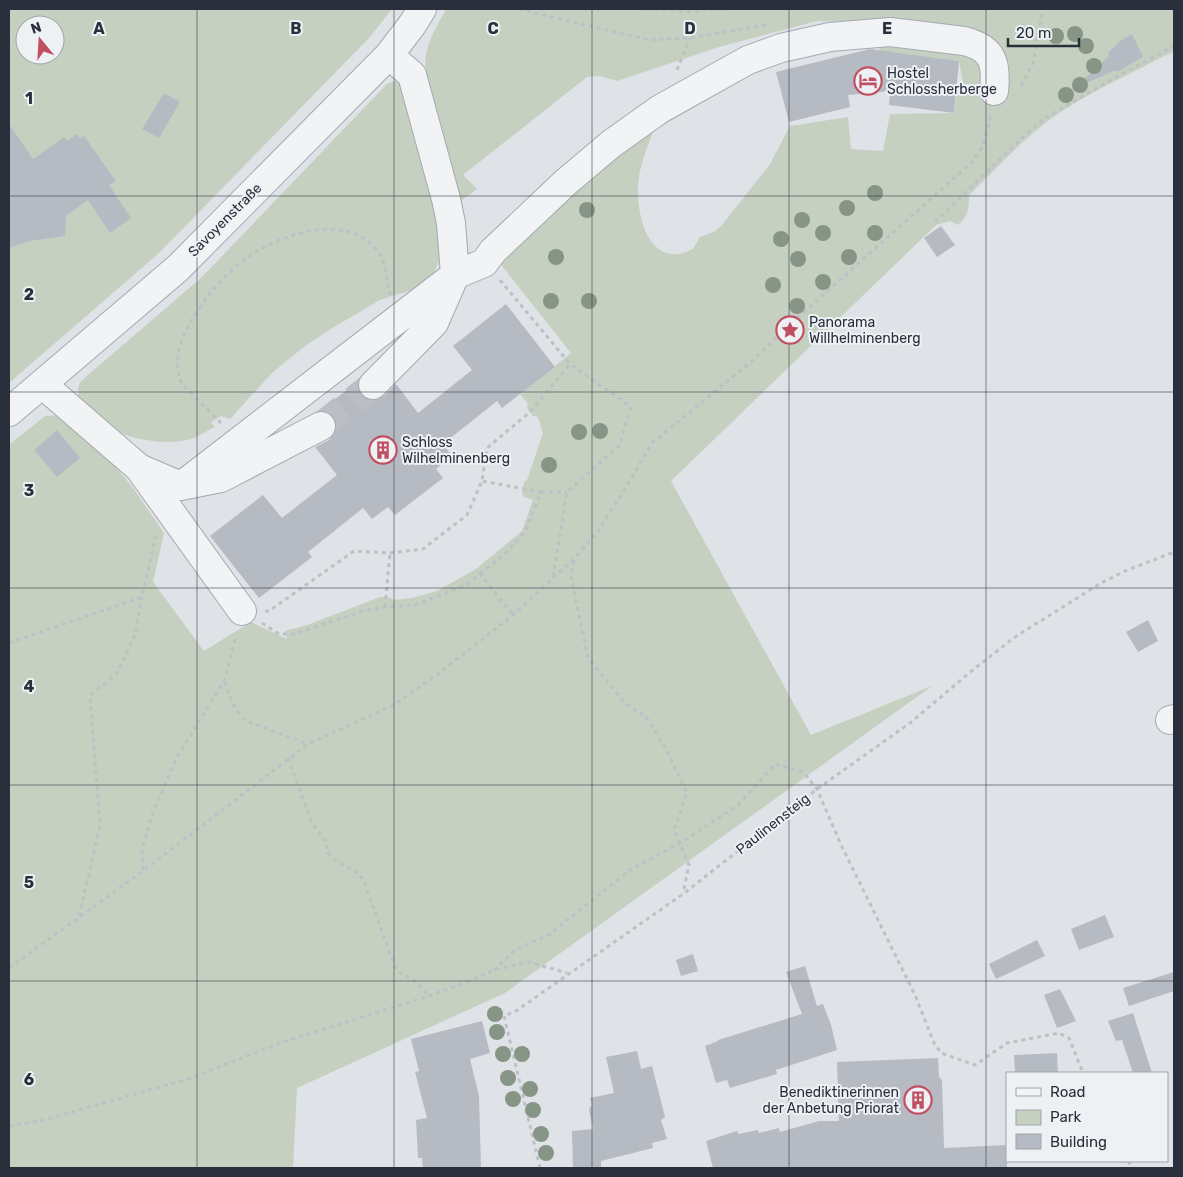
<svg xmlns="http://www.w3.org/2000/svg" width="1183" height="1177" font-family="Rubik,sans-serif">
  <rect width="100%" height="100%" fill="#dfe2e6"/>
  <path fill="#c5d0c1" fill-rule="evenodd" d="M9 9H392L369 38 159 253 9 383ZM25 25H55V55H25Z
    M446 9H1174V52L1166 55C1127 76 1084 94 1048 121 1020 142 995 170 969 195 969 208 968 217 958 225L950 221 936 225 671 481 811 735 932 686 505 993 297 1088 293 1168H9V445L45 416 64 415 103 452 133 488 164 533 153 582 204 651 251 622 287 639 285 631 310 624 380 597 391 598 393 600 412 598 437 591 476 569 522 531 533 500 524 497 522 493 524 482 527 480 543 433 538 417 533 416 527 408 528 404 520 394 571 353 499 262 636 133 736 76 741 81 653 131C648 146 642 160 639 176 635 202 642 258 679 254 683 253 689 251 693 249L700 237 714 232 722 225 770 164 790 126 848 117 851 149 883 151 890 114 954 113 957 93 983 94 984 85 963 84 959 61 895 53 874 61 891 24 817 21 719 47 617 81 600 76 587 77 463 175 477 189 462 200 455 198 421 73 426 71C422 49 436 28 446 9Z
    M404 77 444 249 430 282 415 289 380 300 334 327 305 346 273 372 230 419 221 416 211 422 215 427C208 430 201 435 194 438 173 446 134 441 114 430 100 422 88 408 76 397L79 394C76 384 82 381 88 375L201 278 387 84Z"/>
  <path fill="#b6bbc3" d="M1132 34 1143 57 1117 72 1116 70 1084 84 1082 81 1109 56 1108 53 1120 41Z
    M870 49 959 61 954 113 889 105 890 91 848 95 850 107 789 122 776 72Z
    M164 93 180 102 159 138 142 129Z
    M9 124 33 159 64 137 67 141 77 134 80 139 84 136 116 181 109 185 131 218 110 233 88 200 66 216 65 236 30 241 9 248Z
    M941 226 955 245 937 257 924 238Z
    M506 304 555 367 502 408 497 401 443 444 452 456 436 469 443 478 395 515 388 507 372 519 363 508 308 552 312 557 259 598 210 536 263 495 282 518 337 475 315 447 329 440 334 434 337 427 335 418 323 408 355 384 362 396 370 400H377L384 396 396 384 418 413 472 370 453 346Z
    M57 430 80 458 57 477 34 450Z
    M1148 620 1158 641 1138 652 1126 632Z
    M1105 915 1114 937 1079 950 1071 929Z
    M1037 940 1045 956 996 979 989 964Z
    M693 954 698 971 681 976 676 960Z
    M805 966 817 1006 823 1004 831 1025 837 1050 776 1070 777 1074 730 1088 727 1080 716 1083 705 1046 718 1041V1040L802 1014 786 972Z
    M1174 972V991L1129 1006 1123 988Z
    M1060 989 1076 1021 1057 1028 1044 995Z
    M1133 1013 1152 1073H1133L1122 1040 1116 1041 1108 1021Z
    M482 1021 490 1053 470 1059 479 1096 481 1168H423L422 1158H418L416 1120 427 1118 415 1072 419 1071 411 1039Z
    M637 1051 641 1069 652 1066 665 1117 661 1120 667 1139 652 1143 653 1148 601 1161V1168H573L572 1131 593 1129 589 1109 592 1105 590 1098 614 1093 606 1057Z
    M1057 1053 1058 1073H1015L1014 1055Z
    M938 1058 939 1077 942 1080 944 1148 1007 1145V1168H713L706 1141 737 1131 739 1134 758 1130 759 1133 779 1128 780 1132 819 1121H839L837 1062Z"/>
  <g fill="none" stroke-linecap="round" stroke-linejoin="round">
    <path stroke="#bbbec4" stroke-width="28" stroke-dasharray="28 14" stroke-linecap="butt" d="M321 426 373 385"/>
    <g stroke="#a5a9b0" stroke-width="30">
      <path id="minor" d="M42 384 139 468 181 486 221 478 321 426
        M373 385 434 323 455 275 451 223 446 199 412 75 389 55
        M9 412 178 268 389 55 412 25 422 9
        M139 468 242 611
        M181 486 455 275 484 263 493 251 566 182 611 144 660 109 748 60 781 48 830 37 890 32 964 41C993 48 997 63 994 91
        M1170 720 1174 719"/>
    </g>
    <path stroke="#bdc0c5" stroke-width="3" stroke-dasharray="4 4" stroke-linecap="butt" d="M519 9 649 40 690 38 766 25
      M639 9 692 11 726 9
      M677 70 690 38
      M1021 86 1033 63 1043 9
      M935 222 1023 137 1045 118 1118 76 1174 46
      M500 280 570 364 631 407 619 446 567 492 553 578
      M221 423 182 384C170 358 184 330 199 309 210 292 223 277 239 264 274 235 348 208 380 254 385 262 388 285 390 295
      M541 492H567
      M574 560 571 576 588 658 625 703 646 717 665 747 687 793 674 830 689 865 683 893
      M480 574 505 554 525 532 541 492 482 481
      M385 607 390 553
      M265 611H269L354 551 390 553 423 549 467 515 482 481 487 448 530 412 570 364
      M262 623 279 634H293L363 611 385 607 415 605 466 585 480 574 513 615
      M9 643 142 597 156 535
      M224 682 235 708 246 721 308 744
      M288 758 311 821 326 842 328 853 334 860 355 871 363 879 395 967 401 974 415 981 429 996
      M143 870 142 850 153 812 177 757 224 681 236 636
      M79 916 100 826 90 696 117 673 135 635 142 597
      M9 968 143 871 308 744 392 706 437 675 513 615 574 559 596 534 625 489 652 443 752 361 788 326 970 164 983 146 991 116
      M494 970 515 950 550 934 630 870 680 843 738 805 775 764 803 772 817 789 842 847 915 995 934 1043 941 1053 975 1065 1007 1043 1059 1033 1069 1038 1083 1073
      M9 1126 44 1120 188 1079 283 1042 429 996 472 980 494 970 529 962 567 973
      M1128 1161 1133 1168
      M540 1168 504 1016 516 1011 683 894 817 789 910 723 974 669 1015 637 1101 583 1125 571 1174 552"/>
    <use href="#minor" stroke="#f1f3f5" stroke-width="28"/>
  </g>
  <g fill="#869586">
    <circle cx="1075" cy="34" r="8"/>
    <circle cx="1056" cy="36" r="8"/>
    <circle cx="1086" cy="46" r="8"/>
    <circle cx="1094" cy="66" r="8"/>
    <circle cx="1080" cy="85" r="8"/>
    <circle cx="1066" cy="95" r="8"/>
    <circle cx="875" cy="193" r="8"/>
    <circle cx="847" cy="208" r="8"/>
    <circle cx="587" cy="210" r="8"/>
    <circle cx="802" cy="220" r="8"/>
    <circle cx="823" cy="233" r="8"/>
    <circle cx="875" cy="233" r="8"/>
    <circle cx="781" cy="239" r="8"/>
    <circle cx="556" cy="257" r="8"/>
    <circle cx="849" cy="257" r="8"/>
    <circle cx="798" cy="259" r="8"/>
    <circle cx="823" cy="282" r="8"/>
    <circle cx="773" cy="285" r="8"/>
    <circle cx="551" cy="301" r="8"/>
    <circle cx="589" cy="301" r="8"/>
    <circle cx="797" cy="306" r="8"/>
    <circle cx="600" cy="431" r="8"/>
    <circle cx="579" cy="432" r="8"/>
    <circle cx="549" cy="465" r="8"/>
    <circle cx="495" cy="1014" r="8"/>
    <circle cx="497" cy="1032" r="8"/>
    <circle cx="503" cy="1054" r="8"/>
    <circle cx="522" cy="1054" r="8"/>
    <circle cx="508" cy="1078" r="8"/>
    <circle cx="530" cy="1089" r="8"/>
    <circle cx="513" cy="1099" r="8"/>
    <circle cx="533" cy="1110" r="8"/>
    <circle cx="541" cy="1134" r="8"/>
    <circle cx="546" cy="1153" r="8"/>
  </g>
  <path fill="none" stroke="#29303c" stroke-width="1" stroke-opacity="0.55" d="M197 9V1168M394 9V1168M592 9V1168M789 9V1168M986 9V1168M9 196H1174M9 392H1174M9 588H1174M9 785H1174M9 981H1174"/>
  <defs>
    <g id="hotel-ring" transform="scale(1.4375)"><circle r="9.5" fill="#eef1f4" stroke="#c04f62" stroke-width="1.5"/><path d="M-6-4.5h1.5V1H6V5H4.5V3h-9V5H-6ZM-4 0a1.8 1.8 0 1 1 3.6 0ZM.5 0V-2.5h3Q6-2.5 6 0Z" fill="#c04f62"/></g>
    <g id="sight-ring" transform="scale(1.4375)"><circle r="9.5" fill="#eef1f4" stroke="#c04f62" stroke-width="1.5"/><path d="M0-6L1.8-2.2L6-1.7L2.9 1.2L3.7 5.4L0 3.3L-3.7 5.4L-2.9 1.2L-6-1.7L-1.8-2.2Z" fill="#c04f62"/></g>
    <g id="building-ring" transform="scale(1.4375)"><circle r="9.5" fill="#eef1f4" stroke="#c04f62" stroke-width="1.5"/><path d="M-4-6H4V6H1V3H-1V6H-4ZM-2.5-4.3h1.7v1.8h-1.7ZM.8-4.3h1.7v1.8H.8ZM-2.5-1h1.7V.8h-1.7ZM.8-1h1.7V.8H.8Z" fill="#c04f62"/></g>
  </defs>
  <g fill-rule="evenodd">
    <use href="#hotel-ring" x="868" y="81"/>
    <use href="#sight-ring" x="790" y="330"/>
    <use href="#building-ring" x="383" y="450"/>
    <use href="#building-ring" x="918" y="1100"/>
  </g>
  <g text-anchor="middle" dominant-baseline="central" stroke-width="4" stroke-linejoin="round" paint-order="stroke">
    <g font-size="14" fill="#29303c" stroke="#eef1f4" text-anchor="start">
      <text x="887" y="73">Hostel<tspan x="887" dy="16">Schlossherberge</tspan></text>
      <text x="809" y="322">Panorama<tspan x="809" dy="16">Willhelminenberg</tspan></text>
      <text x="402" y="442">Schloss<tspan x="402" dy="16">Wilhelminenberg</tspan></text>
      <text x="899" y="1092" text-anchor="end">Benediktinerinnen<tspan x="899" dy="16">der Anbetung Priorat</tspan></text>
    </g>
    <g font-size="14" fill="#29303c" stroke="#eef1f4">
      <text transform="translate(225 220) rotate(-45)">Savoyenstraße</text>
      <text transform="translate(773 824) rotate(-38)">Paulinensteig</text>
    </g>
  </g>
  <g font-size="16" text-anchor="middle" font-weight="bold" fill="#29303c" stroke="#eef1f4" stroke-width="4" stroke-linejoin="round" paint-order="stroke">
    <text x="99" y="34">A</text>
    <text x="296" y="34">B</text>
    <text x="493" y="34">C</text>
    <text x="690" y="34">D</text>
    <text x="887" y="34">E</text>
    <text x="29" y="104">1</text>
    <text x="29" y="300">2</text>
    <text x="29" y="496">3</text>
    <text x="29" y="692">4</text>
    <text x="29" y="888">5</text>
    <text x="29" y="1085">6</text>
  </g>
  <rect width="1183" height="1177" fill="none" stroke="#29303c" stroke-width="20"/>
  <rect x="1006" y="1072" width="162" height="90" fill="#eef1f4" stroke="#9fa4aa"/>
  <rect x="1016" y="1088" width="25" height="8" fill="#f1f3f5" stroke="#9fa4aa"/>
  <text x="1050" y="1097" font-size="15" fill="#29303c">Road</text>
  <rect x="1016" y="1110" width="25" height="15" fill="#c5d0c1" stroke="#9fa4aa"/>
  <text x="1050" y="1122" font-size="15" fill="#29303c">Park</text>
  <rect x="1016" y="1134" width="25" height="15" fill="#b6bbc3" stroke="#9fa4aa"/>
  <text x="1050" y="1147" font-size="15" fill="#29303c">Building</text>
  <g transform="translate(40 40) rotate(342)"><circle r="24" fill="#eef1f4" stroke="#9fa4aa"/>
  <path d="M0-4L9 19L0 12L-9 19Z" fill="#c04f62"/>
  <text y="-8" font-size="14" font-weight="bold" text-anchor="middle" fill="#29303c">N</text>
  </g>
  <path d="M1008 38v8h71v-8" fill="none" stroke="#29303c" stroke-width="2.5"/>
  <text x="1016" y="38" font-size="15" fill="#29303c" stroke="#eef1f4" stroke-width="4" paint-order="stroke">20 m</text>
</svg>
